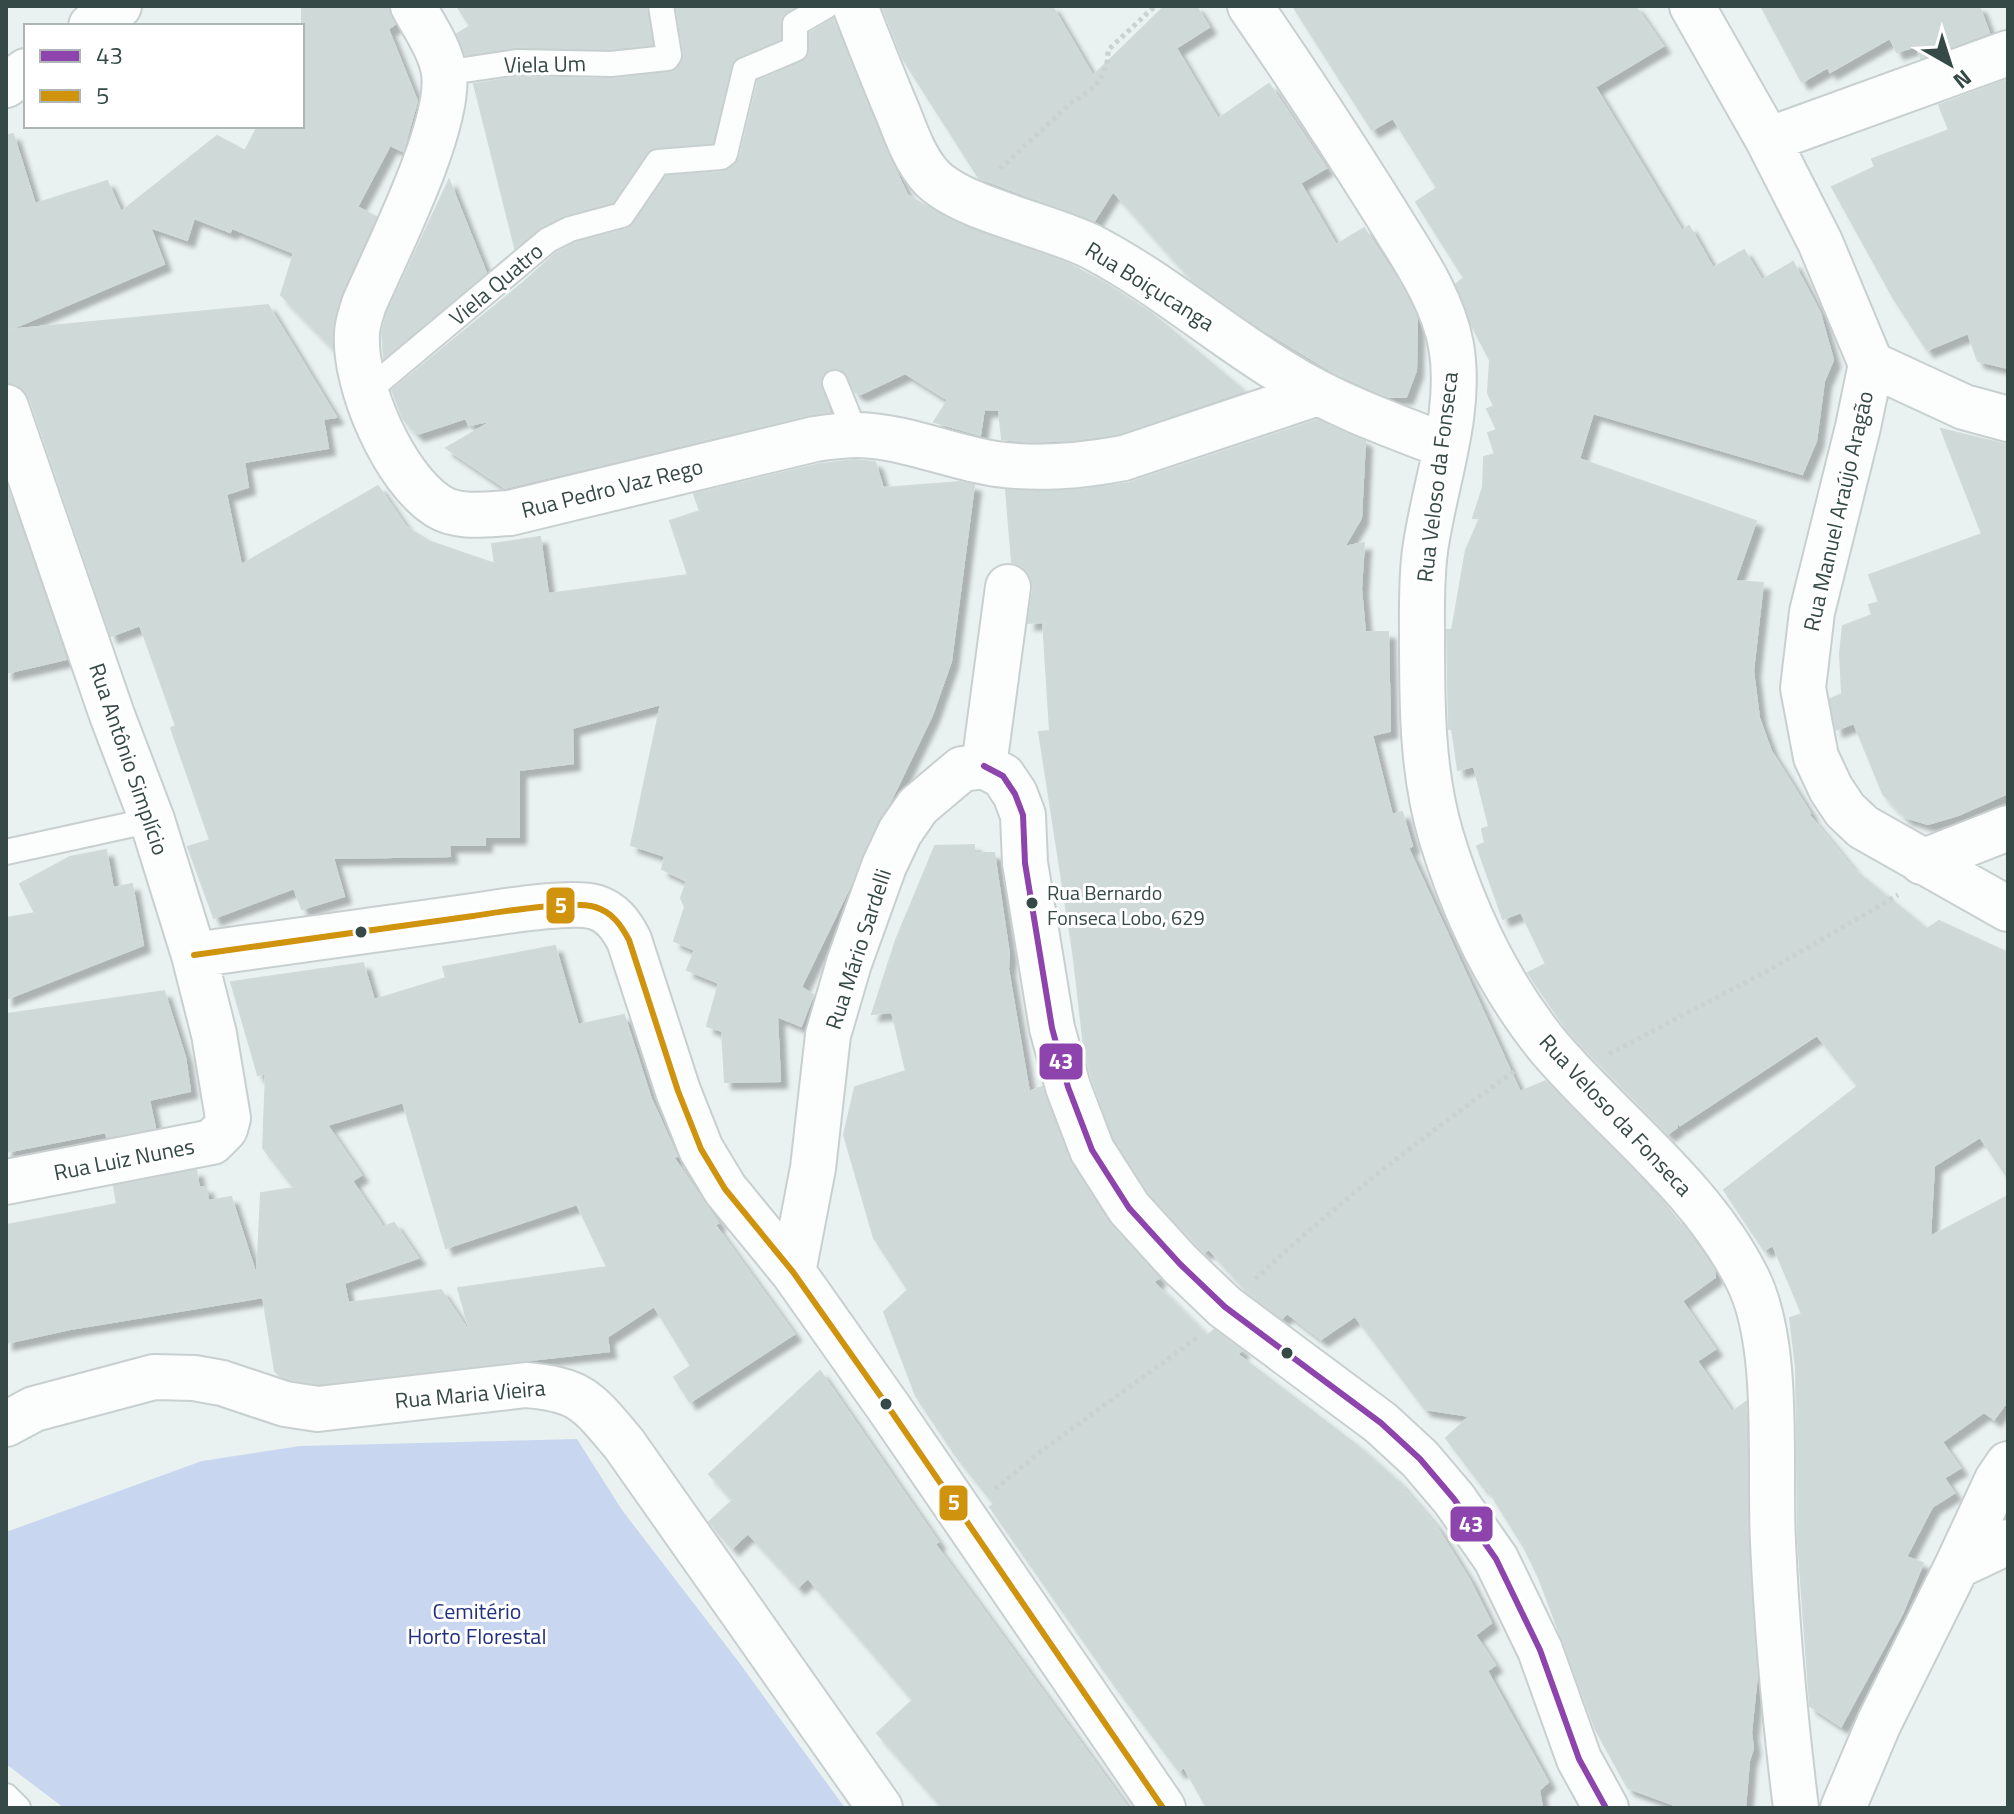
<svg xmlns="http://www.w3.org/2000/svg" width="2014" height="1814" font-family="'Titillium Web',sans-serif">
  <defs>
    <filter id="shadow"><feDropShadow dx="7" dy="7" stdDeviation="2" flood-color="#0004"/></filter>
  </defs>
  <rect width="100%" height="100%" fill="#eaf2f1"/>
  <path fill="#c8d7ef" d="M577 1439 622 1510 738 1661 845 1808H64L6 1764V1532L202 1461 300 1446Z"/>
  <path fill="#cfd9d7" stroke="#d0dad9" stroke-width="2" fill-rule="evenodd" filter="url(#shadow)" d="M302 6H388L395 24 388 29 417 101 403 151 390 145 357 207 376 217 340 296 333 323 332 347 281 295 294 253 232 228 230 232 194 218 187 240 150 227 164 264 8 330 268 305 336 417 323 419 328 448 244 462 248 487 226 494 241 565 378 486 406 527 431 542 495 564 492 544 540 537 548 594 688 575 670 521 700 511 694 494 820 464 854 460 875 462 883 488 960 482 974 485 951 661 932 715 890 802 877 821 851 884 801 987 813 995 801 1026 777 1016 780 1081 725 1082 722 1031 707 1026 719 983 687 970 695 950 674 941 685 907 681 898 687 881 662 869 665 856 631 845 661 704 572 728 573 763 519 770V837H485V845H449L450 856 333 858 344 896 302 909 294 888 214 918 188 847 210 840 171 728 176 726 140 625 111 636 30 399 22 388 6 383V135L13 134 35 204 107 181 121 212 217 136 245 151 258 126H302Z
    M457 6H646L652 45 610 49 517 47 465 55 457 34 470 26Z
    M676 6H796L782 17 780 39 733 61 712 143 651 149 613 202 563 216 539 228 515 248 474 84 518 77 613 79 674 71 681 63 684 54Z
    M882 6H1052L1093 76 1165 6H1196L1209 27 1176 48 1218 119 1269 84 1326 168 1300 183 1336 245 1364 228 1403 288 1417 318 1416 370 1406 397H1388L1335 373 1251 322 1193 281 1113 191 1094 221 979 178 903 59Z
    M1293 6H1635L1663 46 1595 87 1682 231 1689 226 1713 268 1744 250 1762 280 1793 262 1820 313 1833 360 1824 381 1816 441 1802 474 1593 413 1579 459 1756 521 1735 581 1763 583 1753 671 1759 718 1771 751 1810 813 1808 814 1853 869 1927 929 1939 921 2008 953V1178L1980 1137 1934 1166 1930 1237 2008 1196V1400L1994 1419 1984 1412 1942 1442 1960 1468 1944 1478 1954 1493 1932 1507 1906 1557 1923 1563 1902 1614 1841 1726 1810 1706 1798 1541 1796 1368 1790 1318 1802 1314 1773 1245 1764 1250 1724 1190 1858 1086 1817 1035 1680 1125 1675 1117 1677 1127 1668 1134 1567 1030 1528 973 1546 964 1521 912 1503 919 1477 846 1485 843 1482 829 1489 827 1474 766 1458 770 1452 729H1449L1447 630H1452L1466 550 1480 518H1473L1483 487 1484 457 1495 454 1488 433 1497 430 1487 409 1494 406 1488 393 1490 360 1472 326 1456 284 1464 278 1416 202 1437 188 1393 118 1372 130Z
    M1761 6H1979L1989 33 1921 58 1916 46 1897 52 1890 38 1830 72 1828 67 1802 82Z
    M833 19 885 148 907 195 953 221 1065 262 1105 283 1150 312 1244 391 1118 434 1074 440 1029 442 1002 439 999 410 984 409 980 435 934 422 948 400 905 373 861 394 855 392 845 372 830 369 823 374 820 382 830 412 809 415 505 488 446 448 494 420 469 425 466 418 417 434 403 419 392 390 524 282 556 253 575 243 627 229 634 223 666 176 722 172 734 166 740 157 758 81 802 62 807 58 810 50V33Z
    M2006 80 2008 85V368L1978 361 1968 333 1927 350 1894 299 1832 187 1875 167 1872 159 1949 130 1939 105Z
    M449 180 486 273 384 358 382 332 387 313Z
    M1317 420 1365 441 1361 518 1344 547 1364 543 1361 589 1365 632H1388L1390 731 1372 735 1392 815 1402 812 1412 846 1408 848 1520 1092 1546 1081 1635 1172 1679 1226 1682 1224 1714 1270 1715 1277 1682 1301 1715 1349 1697 1361 1732 1412 1746 1402 1748 1543 1757 1675 1751 1733 1753 1748 1749 1761 1745 1808H1683L1628 1788 1595 1728 1539 1578 1525 1549 1486 1486 1484 1488 1446 1438 1470 1416 1425 1409 1355 1316 1321 1339 1287 1313 1282 1318 1247 1292 1209 1249 1204 1252 1149 1193 1114 1139 1092 1079 1085 1055 1073 952 1039 732 1050 731 1043 622 1028 623 1033 590 1031 578 1024 568 1012 562 1006 490 1062 491 1129 483Z
    M1941 429 2008 445V793L1958 815 1928 824 1905 817 1883 794 1854 723 1836 730 1830 699 1842 694 1840 653 1843 626 1872 615 1869 605 1879 602 1869 575 1982 534Z
    M6 484 66 659 6 673Z
    M974 845V853H994L1009 954 1008 969 1029 1092 1042 1087 1071 1163 1110 1225 1159 1278 1153 1282 1207 1336 1214 1330 1242 1350 1237 1354 1359 1447 1397 1481 1436 1526 1470 1581 1491 1623 1475 1635 1495 1665 1487 1671 1548 1782 1539 1790 1542 1808H1207L1184 1767 1179 1771 1115 1686 990 1507 994 1504 956 1456 916 1396 884 1312 908 1290 874 1238 844 1135 855 1087 906 1071 892 1012 872 1014 896 940 935 846Z
    M106 850 113 888 132 884 143 945 6 999V918L35 913 20 884 70 857Z
    M555 946 578 1025 624 1015 651 1099 677 1156 673 1157 718 1223 715 1225 794 1334 690 1402 674 1377 691 1366 654 1306 607 1337 609 1351 318 1384 291 1380 280 1376 275 1371 263 1297 70 1329 6 1343V1225L117 1204 114 1186 196 1170 199 1188 206 1187 208 1201 231 1197 257 1278 261 1193 294 1188 263 1148 266 1073 258 1075 231 982 363 963 374 1000 446 978 443 967ZM403 1102 446 1248 577 1204 607 1267 458 1288 471 1335 441 1290 348 1303 344 1283 418 1258 394 1223 383 1227 352 1181 361 1175 327 1125Z
    M164 991 185 1057 190 1091 149 1100 155 1128 107 1137 106 1132 6 1152V1014Z
    M820 1371 938 1542 935 1544 1128 1808H943L877 1733 913 1700 808 1578 798 1587 748 1533 732 1548 710 1523 709 1522 733 1500 709 1474Z"/>
  <g fill="none" stroke-linecap="round" stroke-linejoin="round">
    <g stroke="#c8d0cf" stroke-width="28">
      <path id="service" d="M444 73 517 62 611 64 667 58 669 55 661 6
        M835 383 856 435
        M364 394 548 240 570 229 622 215 658 162 721 157 725 154 745 70 795 49V24L826 6
        M6 852 152 820
        M6 1796 18 1808"/>
    </g>
    <g stroke="#c8d0cf" stroke-width="48">
      <path id="minor" d="M413 6C424 26 441 50 444 73 451 126 387 251 364 304 361 314 357 324 357 334 354 385 394 478 438 506 458 519 487 514 510 513L815 439C829 437 844 435 858 435 905 436 950 457 996 464 1040 470 1081 466 1124 458L1318 393
        M855 6C869 42 883 78 898 113 907 136 915 159 931 177 961 209 1049 225 1092 247 1161 283 1219 334 1285 374 1335 405 1391 425 1446 446
        M1250 6C1297 74 1342 143 1386 213 1411 254 1442 297 1451 345 1463 413 1434 484 1425 551 1421 580 1422 610 1422 640 1422 705 1422 772 1441 836 1464 912 1498 984 1548 1046 1614 1124 1700 1185 1747 1278 1781 1344 1769 1466 1773 1542 1777 1631 1785 1719 1796 1808
        M1692 6 1768 140 1820 242 1871 364 1858 427 1812 612 1803 688 1816 757 1831 789 1845 810 1863 827 2008 909
        M91 26 119 6
        M6 85 26 71
        M1768 140 2008 53
        M1871 364 1964 407 2008 419
        M6 407 112 715 152 820 194 955 214 1034 228 1118 225 1129 212 1142 6 1182
        M984 766 1003 776 1015 794 1023 815 1025 863 1052 1028 1068 1087 1092 1150 1129 1208 1180 1264 1225 1307 1381 1423 1420 1459 1454 1499 1496 1559 1540 1650 1579 1759 1606 1808
        M984 766 1008 587
        M1922 862 2008 828
        M194 955C287 942 380 929 473 916 500 912 571 900 595 907 612 912 621 925 629 940L678 1091 701 1149 725 1189 793 1272 889 1408 1163 1808
        M793 1272 813 1168 828 1035 849 963 884 866 900 832 918 806 962 769 984 766
        M6 1424 34 1409 154 1377 194 1378 222 1383 285 1404 318 1409 526 1385C582 1389 589 1403 624 1444L880 1808
        M1957 1566 1997 1480 2008 1464
        M1843 1808 1879 1723 1957 1566 2008 1542"/>
    </g>
    <path stroke="#cad2d1" stroke-width="5" stroke-dasharray="4 4" stroke-linecap="butt" d="M1000 169 1073 101C1095 90 1108 76 1108 50L1155 6
      M1609 1054 1769 970 1898 895
      M1255 1279C1337 1203 1425 1135 1516 1070
      M995 1489 1044 1449 1198 1337"/>
    <use href="#service" stroke="#fcfdfd" stroke-width="24"/>
    <use href="#minor" stroke="#fcfdfd" stroke-width="44"/>
    <g stroke="#fff" stroke-width="12">
      <path id="bus-1" d="M984 766 1003 776 1015 794 1023 815 1025 863 1052 1028 1068 1087 1092 1150 1129 1208 1180 1264 1225 1307 1381 1423 1420 1459 1454 1499 1496 1559 1540 1650 1579 1759 1606 1808"/>
    </g>
    <g stroke="#fff" stroke-width="12">
      <path id="bus-2" d="M194 955C287 942 380 929 473 916 500 912 571 900 595 907 612 912 621 925 629 940L678 1091 701 1149 725 1189 793 1272 889 1408 1163 1808"/>
    </g>
    <use href="#bus-1" stroke="#8e44ad" stroke-width="6"/>
    <use href="#bus-2" stroke="#d0930e" stroke-width="6"/>
  </g>
  <g fill="#354946" stroke="#fff" stroke-width="3">
    <circle cx="1032" cy="903" r="7"/>
    <circle cx="361" cy="932" r="7"/>
    <circle cx="1287" cy="1353" r="7"/>
    <circle cx="886" cy="1404" r="7"/>
  </g>
  <g text-anchor="middle" dominant-baseline="central" stroke-width="6" stroke-linejoin="round" paint-order="stroke">
    <g font-size="20" fill="#354946" stroke="#fff" text-anchor="start">
      <text x="1047" y="892">Rua Bernardo<tspan x="1047" dy="25">Fonseca Lobo, 629</tspan></text>
    </g>
    <g font-size="22" fill="#354946" stroke="#fff">
      <text transform="translate(545 64) rotate(-1)">Viela Um</text>
      <text transform="translate(496 284) rotate(-40)">Viela Quatro</text>
      <text transform="translate(1150 286) rotate(32)">Rua Boiçucanga</text>
      <text transform="translate(1437 477) rotate(-83)">Rua Veloso da Fonseca</text>
      <text transform="translate(612 488) rotate(-14)">Rua Pedro Vaz Rego</text>
      <text transform="translate(1838 511) rotate(-77)">Rua Manuel Araújo Aragão</text>
      <text transform="translate(129 759) rotate(71)">Rua Antônio Simplício</text>
      <text transform="translate(858 949) rotate(-72)">Rua Mário Sardelli</text>
      <text transform="translate(1616 1115) rotate(47)">Rua Veloso da Fonseca</text>
      <text transform="translate(124 1159) rotate(-11)">Rua Luiz Nunes</text>
      <text transform="translate(470 1394) rotate(-5)">Rua Maria Vieira</text>
    </g>
    <g font-size="22" fill="#223081" stroke="#fff">
      <text x="477" y="1611">Cemitério<tspan x="477" dy="25">Horto Florestal</tspan></text>
    </g>
  </g>
  <g stroke="#fff" stroke-width="3">
    <rect x="545" y="886" width="31" height="39" rx="8" fill="#d0930e"/>
    <rect x="1038" y="1042" width="46" height="39" rx="8" fill="#8e44ad"/>
    <rect x="938" y="1484" width="31" height="38" rx="8" fill="#d0930e"/>
    <rect x="1449" y="1505" width="45" height="38" rx="8" fill="#8e44ad"/>
  </g>
  <g font-size="22" text-anchor="middle" font-weight="bold" fill="#fff">
    <text x="561" y="913">5</text>
    <text x="1061" y="1069">43</text>
    <text x="954" y="1510">5</text>
    <text x="1471" y="1532">43</text>
  </g>
  <rect width="2014" height="1814" fill="none" stroke="#354946" stroke-width="16"/>
  <rect x="24" y="24" width="280" height="104" fill="#ffffff" stroke="#aeb6b5" stroke-width="2"/>
  <rect x="40" y="50" width="40" height="12" fill="#8e44ad" stroke="#aeb6b5" stroke-width="2"/>
  <text x="96" y="64" font-size="24" fill="#354946">43</text>
  <rect x="40" y="90" width="40" height="12" fill="#d0930e" stroke="#aeb6b5" stroke-width="2"/>
  <text x="96" y="104" font-size="24" fill="#354946">5</text>
  <g transform="translate(1950 64) rotate(141)" stroke="#ffffff" stroke-width="6" paint-order="stroke">
  <path d="M0-6L14 30L0 20L-14 30Z" fill="#354946"/>
  <text y="-12" font-size="22" font-weight="bold" text-anchor="middle" fill="#354946">N</text>
  </g>
</svg>
